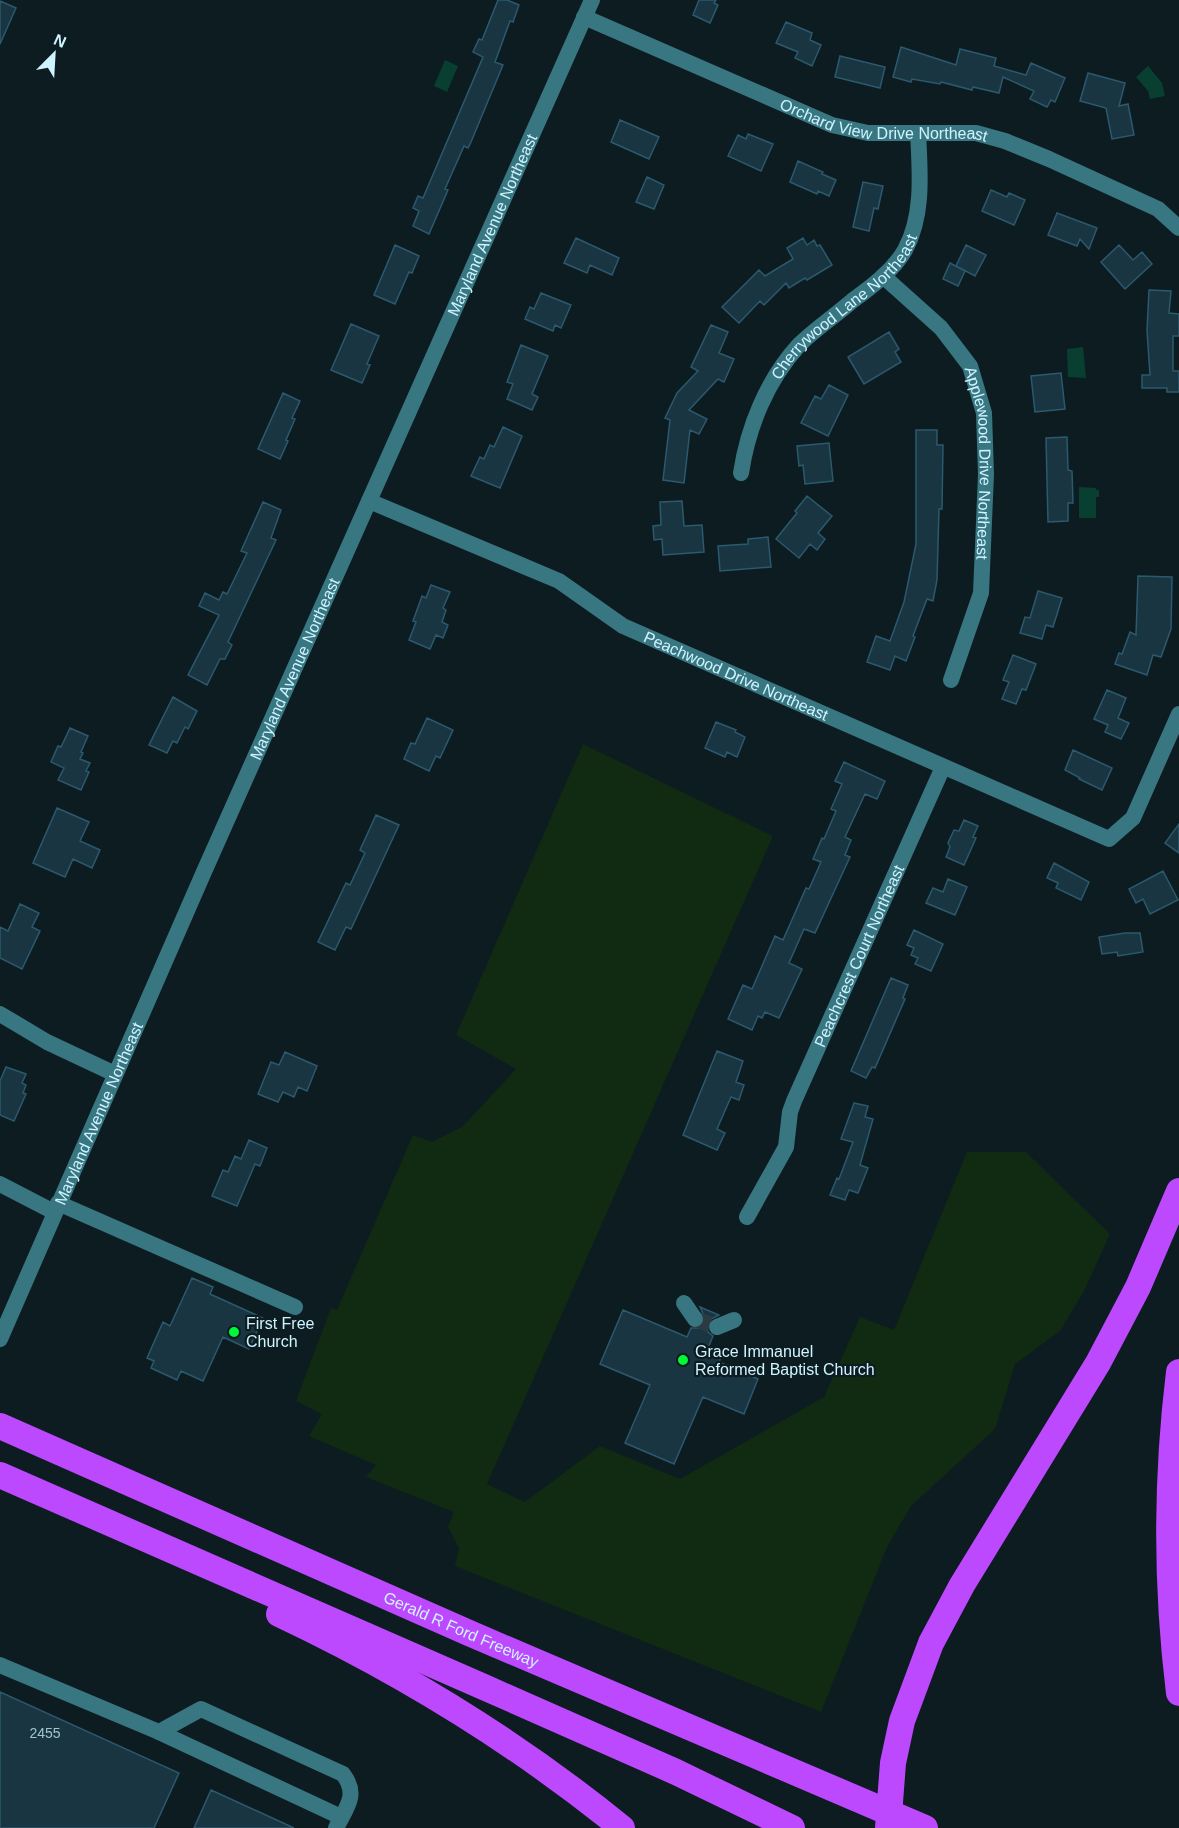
<svg xmlns="http://www.w3.org/2000/svg" width="1179" height="1828" font-family="Helvetica,sans-serif">
  <rect width="100%" height="100%" fill="#0d1c21"/>
  <path fill="#102b12" d="M583 744 773 836 487 1484 525 1502 600 1446 680 1479 824 1397 860 1317 894 1330 967 1152H1026L1110 1234 1084 1291 1060 1331 1015 1364 995 1429 911 1506 887 1547 821 1712 455 1566 459 1548 448 1527 454 1512 366 1477 376 1465 309 1436 322 1414 296 1401 331 1308 337 1310 413 1135 432 1142 462 1127 516 1069 456 1035Z"/>
  <path fill="#093f31" d="M445 60 458 66 447 92 434 86Z
    M1148 66 1162 83 1165 96 1150 99 1148 91 1136 77Z
    M1083 347 1086 378 1068 377 1067 349Z
    M1079 487 1096 488V490H1099V497H1096V518H1079Z"/>
  <path fill="#193542" stroke="#2b596e" stroke-width="1.5" d="M498 0H507L519 5 513 22 510 21 495 62 503 65 471 142 468 148 464 146 445 189 448 190 429 234 413 226 419 211 413 208 418 196 423 198 483 57 473 52 479 39 482 40Z
    M699 0H716L714 3 718 5 710 23 693 15Z
    M0 1 16 8 0 44Z
    M786 22 812 33 810 40 821 45 812 66 795 58 798 52 776 43Z
    M901 47 956 65 960 49 996 58 994 66 1026 75 1031 63 1065 78 1055 102 1051 100 1047 107 1030 99 1034 91 1003 77 999 93 973 87 972 90 941 82 940 84 912 79 911 82 893 77Z
    M840 56 885 67 880 88 835 77Z
    M1088 73 1125 83 1119 106 1128 104 1134 135 1112 139 1106 108 1080 101Z
    M620 120 659 137 649 159 611 142Z
    M748 134 773 144 761 171 728 156 738 135 746 139Z
    M798 161 823 172 822 174 836 180 829 196 818 191 817 194 790 182Z
    M647 177 664 185 654 209 636 202Z
    M863 182 883 186 878 209 874 208 869 231 853 227Z
    M991 190 1007 197 1009 193 1025 200 1014 225 982 211Z
    M1057 213 1097 228 1089 249 1080 239 1077 246 1048 235Z
    M576 238 619 258 612 275 590 265 587 273 564 263Z
    M803 238 807 245 814 240 817 246 820 245 832 265 807 280 805 278 789 288 786 283 764 305 760 301 739 323 722 307 759 270 765 276 793 259 787 248Z
    M395 245 419 256 412 273 409 272 395 304 374 295Z
    M966 245 986 255 975 276 956 266Z
    M1119 245 1133 260 1142 252 1152 264 1125 289 1101 262Z
    M950 263 965 271 958 286 943 279Z
    M1149 290 1171 291 1169 313 1179 314V336H1173V371H1179V392H1167V388H1142V375H1150L1147 331Z
    M541 293 571 305 561 328 555 325 553 331 525 319 530 307 534 309Z
    M351 324 379 336 367 364 370 365 362 383 331 370Z
    M711 325 728 332 719 353 734 359 724 382 718 379 689 410 707 419 699 434 690 430 684 483 663 480 670 420 665 418 677 393 698 371 691 367Z
    M889 332 899 349 895 352 901 362 864 384 848 357Z
    M521 345 548 356 532 394 538 397 532 410 507 399 513 384 507 382Z
    M1061 373 1065 409 1035 412 1031 376Z
    M829 385 848 395 828 436 801 423 815 396 821 399Z
    M283 393 300 401 292 418 295 419 286 440 288 441 280 459 258 449Z
    M503 427 522 436 500 488 471 476 480 457 484 459 490 445 494 447Z
    M916 430H937V445H943L942 509H939L937 580 933 601 927 599 913 636 915 637 906 661 895 656 890 670 867 662 876 636 890 641 904 602 916 544Z
    M1067 437 1068 470 1072 471 1073 503H1068V521L1048 522 1046 438Z
    M829 443 833 481 805 484 803 465 799 466 797 446Z
    M807 496 832 516 818 533 825 539 817 550 810 544 799 558 776 539 797 513 795 511Z
    M682 501 684 526 702 525 704 552 663 555 662 539 654 540 653 526 661 525 660 502Z
    M263 502 281 510 271 538 276 540 228 642 232 645 225 659H220L207 685 188 675 219 615 199 606 205 593 219 600 223 592 227 594 247 553 241 551Z
    M768 537 771 567 720 571 718 546 748 544V539Z
    M1138 576 1172 577 1171 629 1161 657 1153 655 1147 675 1115 664 1119 653 1122 654 1130 632 1136 635Z
    M431 585 450 592 443 608 446 610 442 622 448 625 443 638 436 635 430 649 409 640 416 622 413 621 422 596 426 598Z
    M1038 591 1062 598 1053 627 1046 625 1042 639 1020 633 1025 617 1030 618Z
    M1013 655 1036 664 1026 690 1022 689 1016 704 1002 699 1009 682 1003 680Z
    M1107 690 1126 698 1118 718 1129 723 1121 739 1105 732 1108 725 1094 719Z
    M173 697 197 711 188 729 185 727 177 743 173 741 167 753 149 745Z
    M427 718 453 730 440 758 436 756 429 771 404 759 411 743 415 744Z
    M716 722 736 730 735 732 745 737 737 757 727 752 725 757 705 748Z
    M70 728 88 736 81 752 83 753 80 759 90 763 86 771 89 772 81 790 58 780 64 768 51 762 58 746 61 747Z
    M1073 750 1112 768 1102 790 1079 779 1080 778 1065 770Z
    M844 762 885 781 877 799 865 794 845 837 851 840 845 855 850 857 815 933 804 929 789 963 802 969 779 1018 765 1012 762 1018 758 1016 752 1030 728 1019 743 985 752 989 775 936 783 940 806 888 809 889 821 862 813 859 822 838 824 839 836 811 831 809 842 784 835 781Z
    M57 808 89 822 80 841 100 850 92 868 73 859 65 877 33 863Z
    M376 815 399 825 351 929 346 927 335 950 318 942 346 883 350 885 365 853 360 850Z
    M964 820 978 826 973 837 976 838 964 865 946 857 950 847 948 843 954 830 959 831Z
    M1179 824V853L1165 843Z
    M1054 863 1089 882 1081 900 1056 888 1058 883 1047 878Z
    M1163 871 1178 900 1150 914 1143 899 1136 903 1129 889Z
    M948 879 967 887 955 915 926 903 933 888 943 892Z
    M20 904 39 913 32 927 40 931 22 969 0 958V927L8 931Z
    M914 930 943 944 931 971 915 964 918 958 911 955 914 948 907 945Z
    M1125 933H1140L1143 952 1118 956 1117 952 1102 954 1099 937Z
    M891 978 908 985 903 998 905 999 875 1068 872 1067 866 1078 851 1071Z
    M717 1051 743 1061 736 1082 744 1085 739 1100 731 1097 717 1129 725 1133 717 1150 683 1135Z
    M285 1052 317 1066 307 1091 298 1087 294 1097 283 1092 278 1102 258 1094 271 1062 279 1065Z
    M6 1067 26 1074 22 1083 26 1085 23 1093 26 1094 14 1121 0 1115V1081Z
    M854 1103 868 1106 865 1117 873 1119 860 1165 868 1168 858 1193 849 1190 845 1200 830 1195 837 1178 839 1179 853 1142 841 1139Z
    M249 1140 267 1148 260 1166 255 1164 237 1206 212 1196 223 1170 228 1172 235 1156 241 1159Z
    M192 1278 213 1287 210 1294 263 1318 249 1349 223 1337 203 1381 181 1371 177 1380 151 1368 154 1361 147 1358 163 1322 170 1326Z
    M700 1307 719 1315 709 1320 707 1326 708 1332 713 1336 709 1346 723 1353 719 1362 758 1379 744 1414 703 1397 674 1464 625 1443 650 1385 600 1364 623 1310 687 1337 691 1328H700L705 1323V1318Z
    M0 1692 179 1773 154 1828H0Z
    M211 1790 294 1828H194Z"/>
  <g fill="none" stroke-linecap="round" stroke-linejoin="round">
    <path stroke="#2a3c42" stroke-width="16" stroke-dasharray="16 8" stroke-linecap="butt" d="M695 1319 717 1327"/>
    <g stroke="#387681" stroke-width="16">
      <path id="s1" d="M584 17 832 125 868 133H976L1005 141 1049 159 1158 209 1179 228"/>
      <path id="s2" d="M883 276 941 328 970 366 984 413 986 474 981 593 951 680"/>
      <path id="s3" d="M741 473C748 427 767 380 799 345 815 329 835 316 852 301 871 287 893 271 905 250 924 215 920 172 918 133"/>
      <path id="s4" d="M369 501 559 581 623 626 1109 839 1133 818 1179 714"/>
      <path d="M0 1014 47 1042 115 1074"/>
      <path d="M0 1184 54 1212"/>
      <path d="M58 1203 295 1307"/>
      <path id="s5" d="M747 1217 786 1147 790 1112 794 1101 943 767"/>
      <path d="M684 1303 695 1319"/>
      <path d="M717 1327 734 1320"/>
      <path id="s6" d="M0 1339 203 874 592 0"/>
      <path d="M0 1665 159 1732 201 1709 343 1774C359 1795 346 1808 336 1828"/>
      <path d="M159 1732 341 1817"/>
    </g>
    <g stroke="#bd49ff" stroke-width="26">
      <path d="M1179 1372C1166 1478 1166 1587 1179 1693"/>
      <path id="s7" d="M0 1426 469 1633 925 1828"/>
      <path d="M0 1475 486 1688 676 1772 792 1828"/>
      <path d="M279 1614C402 1672 516 1742 622 1828"/>
      <path d="M888 1828 893 1763 902 1721 931 1643 962 1585 1098 1363 1138 1287 1179 1191"/>
    </g>
  </g>
  <g fill="#00f936" stroke="#0d1c21" stroke-width="2">
    <circle cx="234" cy="1332" r="6"/>
    <circle cx="683" cy="1360" r="6"/>
  </g>
  <g text-anchor="middle" dominant-baseline="central" stroke-width="4.5" stroke-linejoin="round" paint-order="stroke">
    <g font-size="14" fill="#a1c4d0">
      <text x="45" y="1733">2455</text>
    </g>
    <g font-size="16" fill="#cef4ff" stroke="#0d1c21">
      <text stroke="none"><textPath href="#s1" startOffset="321">Orchard View Drive Northeast</textPath></text>
      <text stroke="none"><textPath href="#s6" startOffset="1218">Maryland Avenue Northeast</textPath></text>
      <text stroke="none"><textPath href="#s3" startOffset="202">Cherrywood Lane Northeast</textPath></text>
      <text stroke="none"><textPath href="#s2" startOffset="224">Applewood Drive Northeast</textPath></text>
      <text stroke="none"><textPath href="#s6" startOffset="732">Maryland Avenue Northeast</textPath></text>
      <text stroke="none"><textPath href="#s4" startOffset="408">Peachwood Drive Northeast</textPath></text>
      <text stroke="none"><textPath href="#s5" startOffset="286">Peachcrest Court Northeast</textPath></text>
      <text stroke="none"><textPath href="#s6" startOffset="246">Maryland Avenue Northeast</textPath></text>
      <text stroke="none"><textPath href="#s7" startOffset="504">Gerald R Ford Freeway</textPath></text>
    </g>
    <g font-size="16" fill="#cef4ff" stroke="#0d1c21" text-anchor="start">
      <text x="246" y="1323">First Free<tspan x="246" dy="18">Church</tspan></text>
      <text x="695" y="1351">Grace Immanuel<tspan x="695" dy="18">Reformed Baptist Church</tspan></text>
    </g>
  </g>
  <g transform="translate(54 54) rotate(24)" stroke="#0d1c21" stroke-width="4.5" paint-order="stroke">
  <path d="M0-4.5L10 22L0 15L-10 22Z" fill="#cef4ff"/>
  <text y="-9" font-size="16" font-weight="bold" text-anchor="middle" fill="#cef4ff">N</text>
  </g>
</svg>
